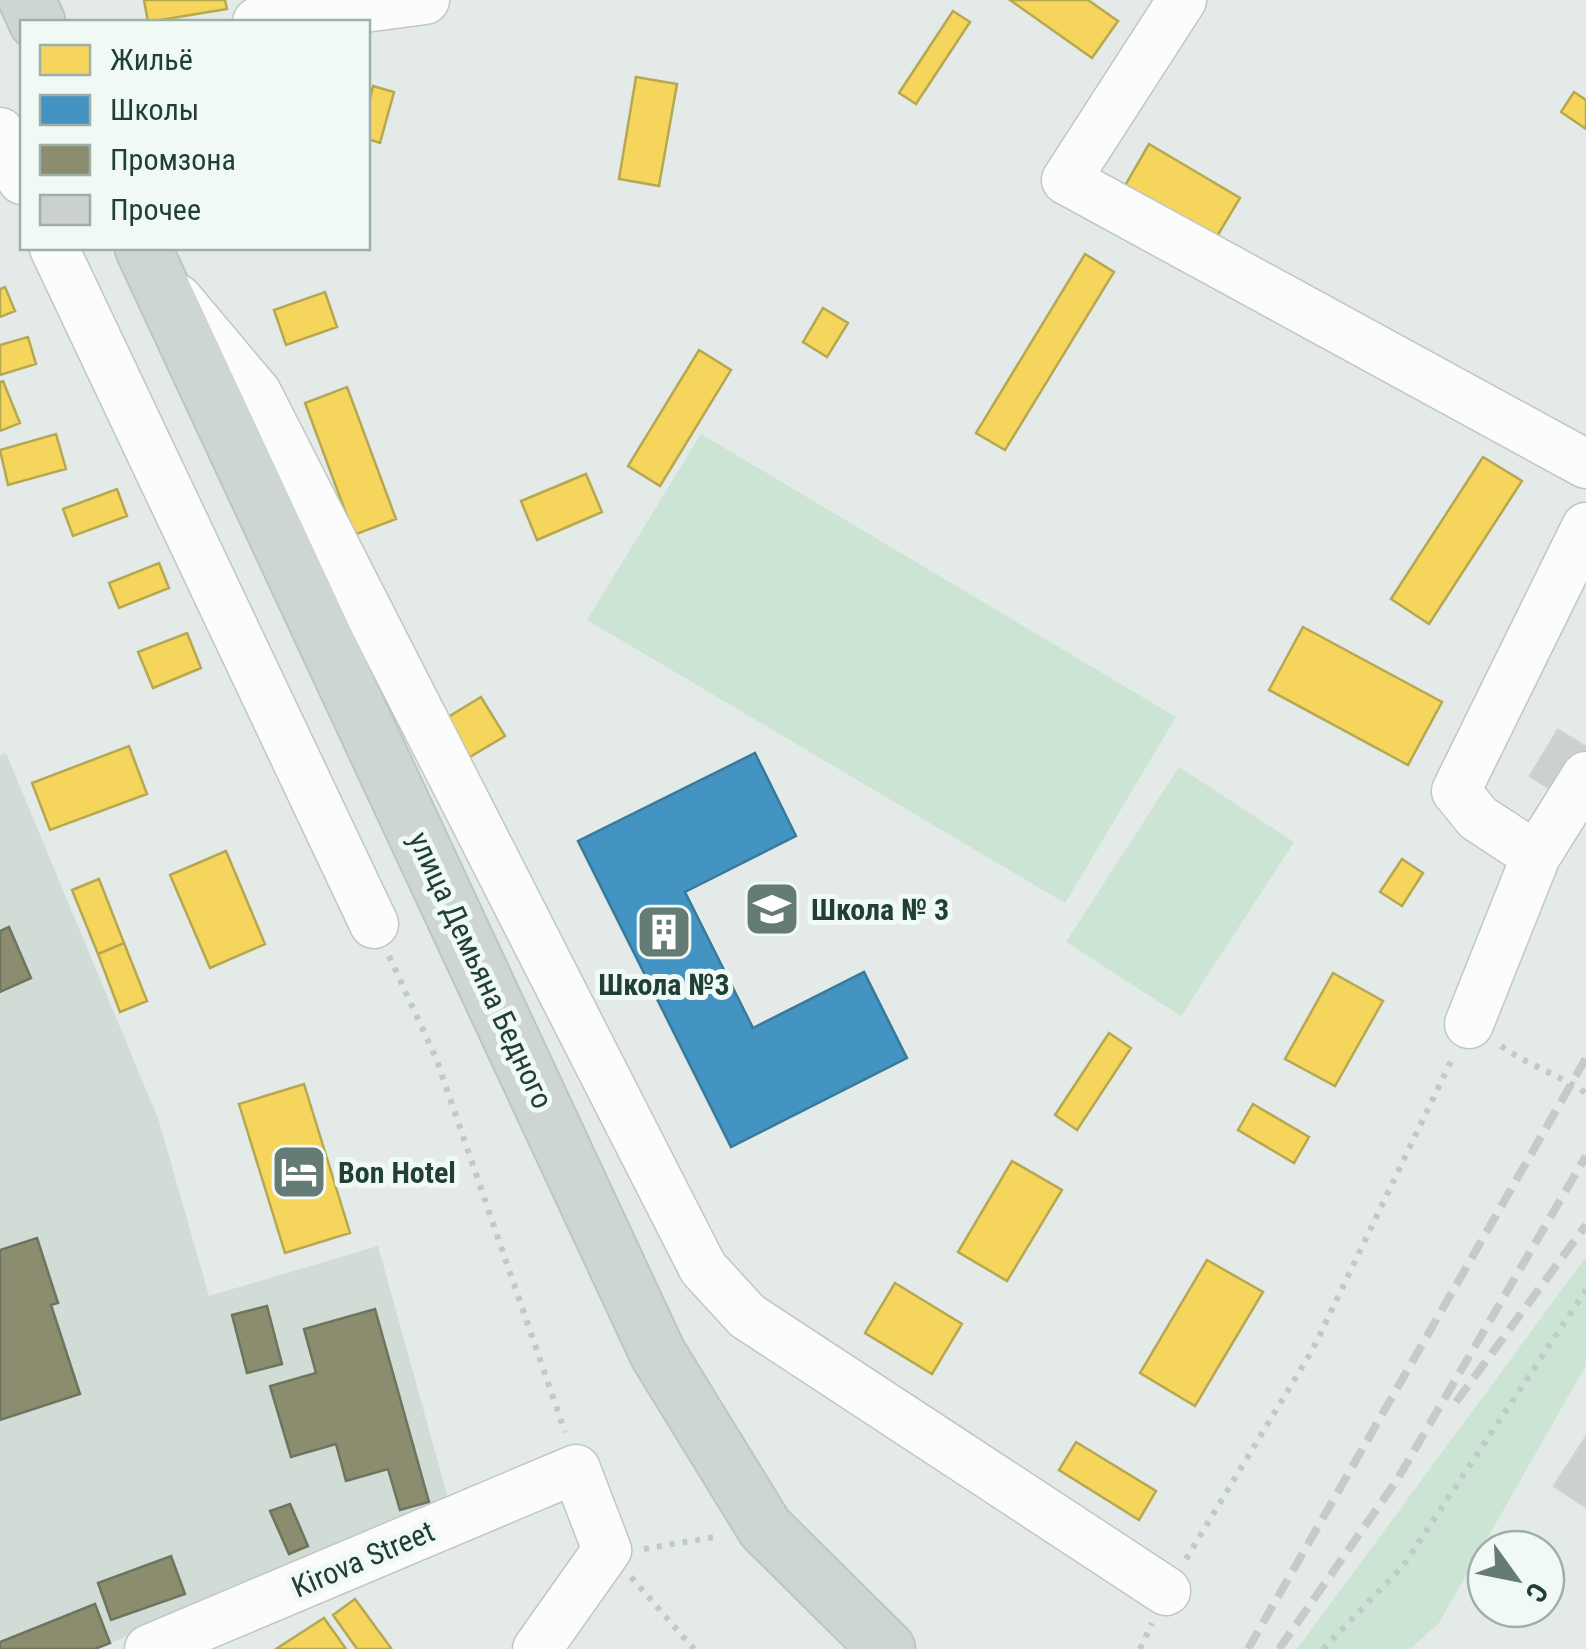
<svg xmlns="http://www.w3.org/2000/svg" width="1586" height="1649" font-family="'Roboto Condensed',sans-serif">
  <rect width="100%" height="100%" fill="#e4eae7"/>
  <path fill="#d1dcd7" d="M6 753 159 1121 209 1296 378 1246 449 1502 96 1649H0V755Z"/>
  <path fill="#cce4d3" d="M701 434 1176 717 1065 903 587 620Z
    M1179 767 1294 842 1181 1016 1066 942Z
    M1586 1257V1365L1439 1623 1410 1649H1297Z"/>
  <path fill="#f6d55c" stroke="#b6a851" stroke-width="2.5" d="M144 0H225L227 9 148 22Z
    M1010 0H1088L1118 21 1092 58Z
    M953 11 970 22 916 104 899 93Z
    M636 77 677 84 659 186 619 179Z
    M373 86 394 92 380 143 368 139V107Z
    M1574 92 1586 100V129L1561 112Z
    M1149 144 1240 198 1213 243 1123 189Z
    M1085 254 1114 272 1005 450 976 433Z
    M5 287 15 311 0 317V289Z
    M325 292 337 327 286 345 274 310Z
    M823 308 848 323 827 357 803 342Z
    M28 337 36 364 0 375V345Z
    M699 350 731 370 660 486 628 466Z
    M3 381 20 423 0 431V382Z
    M347 387 396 519 354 535 305 403Z
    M56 434 66 469 8 485 0 450Z
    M1483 457 1522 481 1429 624 1391 599Z
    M586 474 602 512 537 540 521 501Z
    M117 489 127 516 73 536 63 509Z
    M159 563 169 588 119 608 109 583Z
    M1303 627 1442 702 1408 765 1269 690Z
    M187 633 201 668 153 688 138 652Z
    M481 697 505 736 463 761 440 722Z
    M129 746 147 794 50 830 32 783Z
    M226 851 265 944 210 968 170 875Z
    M1402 859 1423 873 1402 906 1380 892Z
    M99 879 124 943 98 954 72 890Z
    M124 943 147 1001 120 1012 98 954Z
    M1333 973 1383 1001 1335 1086 1285 1059Z
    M1109 1033 1131 1048 1077 1130 1055 1115Z
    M304 1084 350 1233 285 1253 239 1104Z
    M1253 1104 1309 1137 1294 1163 1238 1130Z
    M1012 1161 1062 1190 1007 1281 958 1252Z
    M1207 1260 1263 1292 1195 1406 1140 1373Z
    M895 1283 962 1324 932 1374 865 1333Z
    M1076 1442 1156 1491 1139 1520 1059 1470Z
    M355 1599 391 1648 389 1649H357L333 1615Z
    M324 1618 346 1649H276Z"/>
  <path fill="#4393c3" stroke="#387a99" stroke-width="2.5" d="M755 753 796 836 685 892 753 1028 864 972 907 1058 731 1147 578 841Z"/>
  <path fill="#8c8c6e" stroke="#6c755e" stroke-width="2.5" d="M9 927 31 978 0 992V931Z
    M37 1238 58 1303 51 1305 80 1394 0 1420V1250Z
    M267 1306 282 1364 247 1373 232 1315Z
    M375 1309 429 1502 400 1510 388 1469 346 1481 336 1444 291 1457 270 1386 316 1373 304 1329Z
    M290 1504 308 1546 289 1554 270 1511Z
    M171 1556 185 1594 111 1620 98 1583Z
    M95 1604 110 1643 95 1649H0V1642Z"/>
  <path fill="#cbd1cf" stroke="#ccd3d0" stroke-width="2.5" d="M1558 730 1586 747 1557 793 1530 776Z
    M1586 1437V1507L1554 1486Z"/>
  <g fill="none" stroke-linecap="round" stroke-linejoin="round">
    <g stroke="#c1c7c4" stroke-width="51">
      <path id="minor" d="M1182 0 1066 180 1586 464
        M257 22 425 0
        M0 132 22 180
        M54 248 374 924
        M178 299 257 393 703 1268 747 1316 1166 1591
        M1536 856 1478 818 1456 791 1586 527
        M1469 1024 1536 856 1586 776
        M149 1649 576 1469 607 1550 537 1649"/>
    </g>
    <g stroke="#bcc6c3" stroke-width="59">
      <path id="major" d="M27 0 37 22
        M143 248 658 1354 765 1528 887 1649"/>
    </g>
    <path stroke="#c0cac7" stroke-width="6" stroke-dasharray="5 8" stroke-linecap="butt" d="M389 956 436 1058 565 1432
      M1501 1046C1528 1065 1557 1074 1586 1093
      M644 1549 720 1536
      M1186 1559 1313 1349 1452 1059
      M631 1577 694 1649
      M1140 1649 1152 1623
      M1323 1649 1403 1566 1586 1290"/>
    <use href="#minor" stroke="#fbfcfb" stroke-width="48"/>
    <use href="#major" stroke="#cdd6d3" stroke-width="55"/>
    <path stroke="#c6cbca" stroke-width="8" stroke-dasharray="20 10" stroke-linecap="butt" d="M1456 1402 1586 1225
      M1248 1649 1586 1058
      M1279 1649 1397 1480 1586 1156"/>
  </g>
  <defs>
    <g id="school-square" transform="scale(2.875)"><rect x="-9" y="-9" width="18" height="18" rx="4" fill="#657b75" stroke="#f1f9f5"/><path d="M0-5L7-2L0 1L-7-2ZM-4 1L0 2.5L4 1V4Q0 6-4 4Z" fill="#fff"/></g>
    <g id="building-square" transform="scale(2.875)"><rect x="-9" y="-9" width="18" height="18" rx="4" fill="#657b75" stroke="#f1f9f5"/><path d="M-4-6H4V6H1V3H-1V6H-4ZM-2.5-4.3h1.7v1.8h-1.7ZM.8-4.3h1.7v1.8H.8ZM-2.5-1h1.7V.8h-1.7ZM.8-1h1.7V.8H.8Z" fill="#fff"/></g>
    <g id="hotel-square" transform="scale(2.875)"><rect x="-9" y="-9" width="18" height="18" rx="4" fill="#657b75" stroke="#f1f9f5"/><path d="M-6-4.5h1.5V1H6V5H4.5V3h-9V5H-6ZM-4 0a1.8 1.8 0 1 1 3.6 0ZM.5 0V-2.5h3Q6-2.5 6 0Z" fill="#fff"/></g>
  </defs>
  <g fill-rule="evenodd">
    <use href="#school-square" x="772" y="909"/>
    <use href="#building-square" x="664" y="932"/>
    <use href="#hotel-square" x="299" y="1172"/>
  </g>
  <g text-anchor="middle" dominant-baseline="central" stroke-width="10" stroke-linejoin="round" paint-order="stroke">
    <g font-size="30" font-weight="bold" fill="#203f37" stroke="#f1f9f5" text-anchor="start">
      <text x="811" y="909">Школа № 3</text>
      <text x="664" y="984" text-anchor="middle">Школа №3</text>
      <text x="338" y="1172">Bon Hotel</text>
    </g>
    <g font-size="30" fill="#203f37" stroke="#f1f9f5">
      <text transform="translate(481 970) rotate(65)">улица Демьяна Бедного</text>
      <text transform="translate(363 1559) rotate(-23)">Kirova Street</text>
    </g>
  </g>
  <rect x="20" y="20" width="350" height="230" fill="#f1f9f5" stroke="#9dafa9" stroke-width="2.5"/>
  <rect x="40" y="45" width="50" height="30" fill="#f6d55c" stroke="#9dafa9" stroke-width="2.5"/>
  <text x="110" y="70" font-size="30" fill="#203f37">Жильё</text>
  <rect x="40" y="95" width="50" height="30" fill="#4393c3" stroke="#9dafa9" stroke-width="2.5"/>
  <text x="110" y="120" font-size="30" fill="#203f37">Школы</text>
  <rect x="40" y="145" width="50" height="30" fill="#8c8c6e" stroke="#9dafa9" stroke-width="2.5"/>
  <text x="110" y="170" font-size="30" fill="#203f37">Промзона</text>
  <rect x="40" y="195" width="50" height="30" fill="#cbd1cf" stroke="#9dafa9" stroke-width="2.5"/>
  <text x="110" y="220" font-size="30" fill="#203f37">Прочее</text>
  <g transform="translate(1516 1579) rotate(123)"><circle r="48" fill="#f1f9f5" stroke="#9dafa9" stroke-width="2.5"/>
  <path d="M0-8L18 38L0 25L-18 38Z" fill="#657b75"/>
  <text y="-15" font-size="28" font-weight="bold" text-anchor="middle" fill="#203f37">С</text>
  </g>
</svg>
